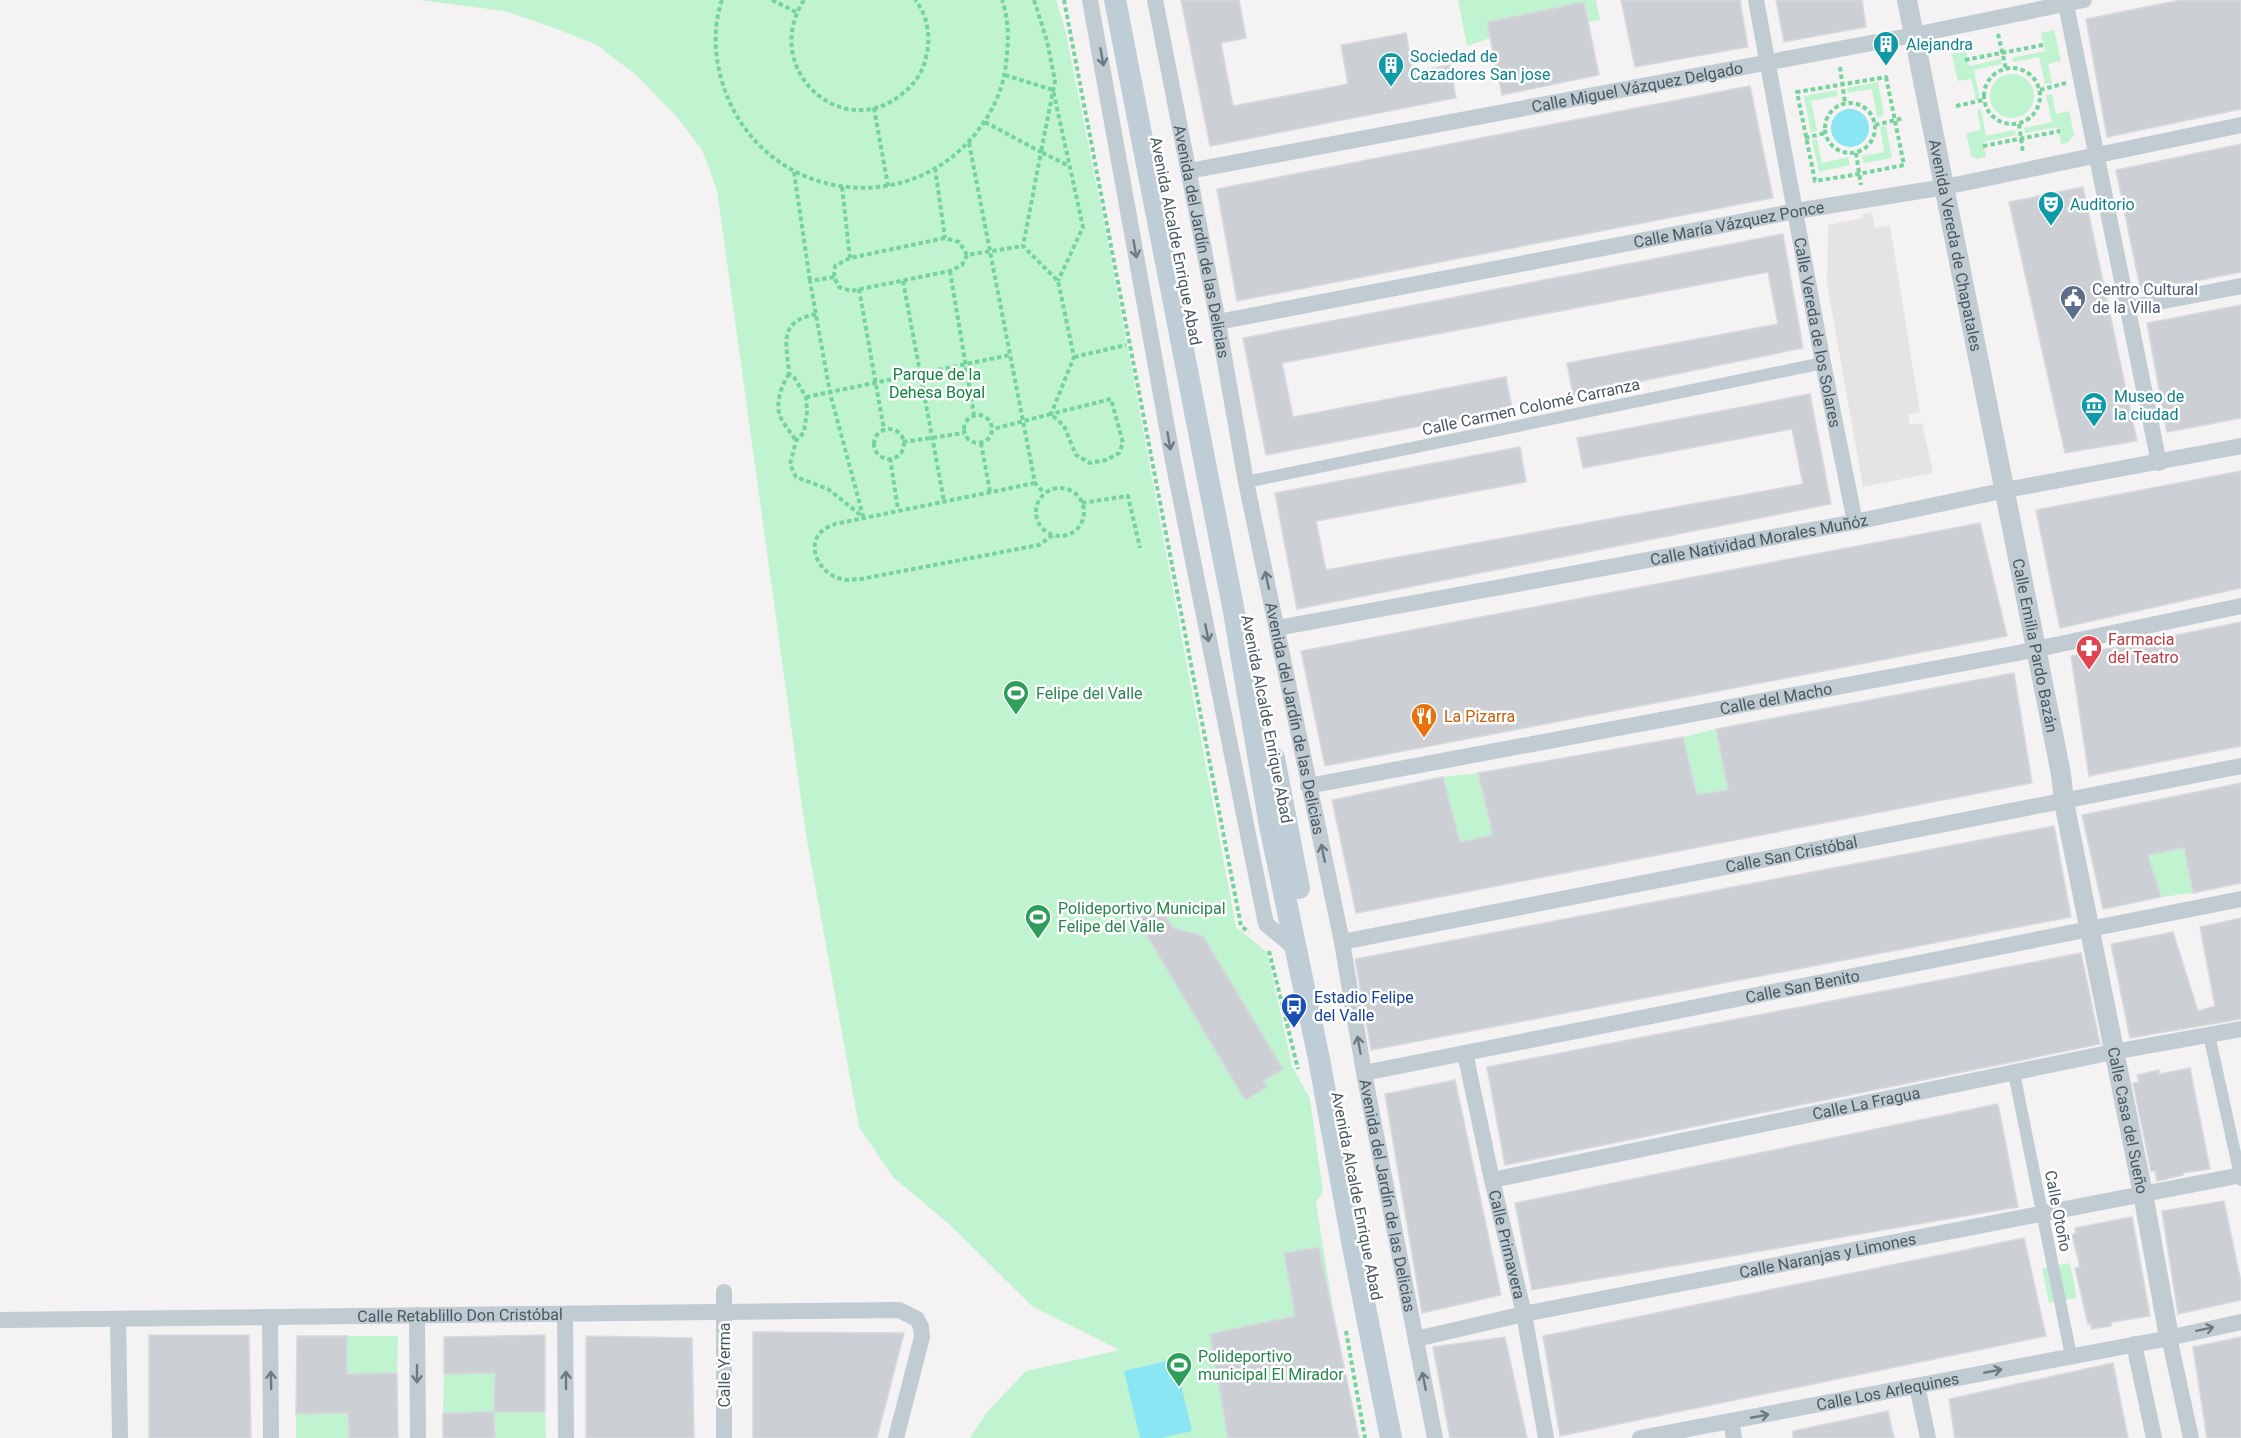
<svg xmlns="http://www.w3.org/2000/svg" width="2241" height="1438" font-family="Roboto,sans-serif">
  <rect width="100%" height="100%" fill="#f5f2f3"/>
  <path fill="#e6e3e5" d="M1872 212 1875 228 1890 225 1920 412 1908 415 1910 425 1922 423 1933 473 1863 487 1827 284 1828 225 1863 218V214Z"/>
  <path fill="#c0f3cf" d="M420 0H1056L1065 29 1107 237 1236 927 1267 952 1292 1066 1310 1099 1323 1192 1316 1203 1333 1308 1358 1438H970L987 1412 1026 1371 1120 1350 1033 1307 949 1224 893 1177 859 1127 806 835 717 190 702 150 677 117 636 75 597 45 557 29 504 11Z
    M1458 0H1596L1600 20 1589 22 1584 2 1487 22 1490 38 1467 46Z
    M2054 30 2061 61 2048 64 2052 83 2045 84 2039 57 2013 62 2012 58 2045 51 2041 33Z
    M1965 48 1969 66 2001 59 2002 64 1974 70 1980 99 1976 100 1971 79 1958 81 1952 55 1956 50Z
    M1990 96a22 22 0 1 1 44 0a22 22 0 1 1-44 0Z
    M1878 82 1884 115 1877 117 1872 89 1848 93 1847 88Z
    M1837 90 1838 96 1811 101 1817 131 1811 132 1804 96Z
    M2052 94 2056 114 2069 111 2074 135 2068 143 2061 144 2058 127 2025 133 2024 128 2052 122 2046 95Z
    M1981 109 1986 136 2014 130 2016 135 1983 142 1986 157 1977 159 1971 155 1966 133 1981 130 1977 110Z
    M1886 126 1892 158 1864 163 1862 156 1884 152 1880 127Z
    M1817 139 1822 163 1848 157 1850 165 1819 172 1812 140Z
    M1716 729 1728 790 1697 795 1683 737Z
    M1478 773 1493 835 1460 842 1443 777Z
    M2184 848 2193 893 2161 897 2148 855Z
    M2070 1263 2077 1298 2049 1303 2042 1268Z
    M347 1336H398L397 1373 347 1374Z
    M495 1373V1412H545L546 1438H495L494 1412 443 1413 444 1374Z
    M349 1413V1438H296V1414Z"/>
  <path fill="#8ae6f2" d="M1831 128a19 19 0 1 1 38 0a19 19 0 1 1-38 0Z
    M1175 1359 1192 1431 1161 1438H1140L1124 1371Z"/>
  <path fill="#ccd0d5" stroke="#d6d9de" stroke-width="1.5" d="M1181 0H1239L1246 38 1221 43 1233 106 1348 84 1341 45 1406 33 1413 72 1450 65 1456 98 1210 146Z
    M1621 0H1740L1748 47 1635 67Z
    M1776 0H1862L1866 27 1784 42Z
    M2181 0H2241V109L2107 137 2086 19Z
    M1584 2 1599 75 1502 95 1487 22Z
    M1750 86 1773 198 1237 301 1217 189Z
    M2241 144V272L2141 292 2116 170Z
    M2083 187 2137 441 2065 453 2009 202Z
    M1783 234 1803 348 1573 395 1567 363 1778 324 1768 272 1282 363 1293 417 1506 377 1512 409 1266 455 1243 338Z
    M2241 305V418L2167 432 2147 323Z
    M1810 394 1831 504 1297 609 1275 493 1520 447 1526 482 1316 521 1326 570 1803 484 1792 429 1583 468 1577 438Z
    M2241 471V588L2060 628 2036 510Z
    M1980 523 2007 636 1325 766 1301 651Z
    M2241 622V746L2089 776 2071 656Z
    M2014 673 2032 783 1356 913 1332 800 1443 777 1460 842 1493 835 1478 773 1683 737 1697 795 1728 790 1716 729Z
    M2241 783V883L2193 893 2184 848 2148 855 2161 897 2103 909 2082 815Z
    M2054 826 2071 917 1371 1050 1355 959Z
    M1159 906 1173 928 1203 936 1283 1069 1263 1081 1267 1087 1245 1100 1137 919Z
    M2241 918V1019L2130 1038 2111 944 2173 932 2198 1011 2215 1006 2200 927Z
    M2081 953 2100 1044 1505 1165 1487 1067Z
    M2190 1068 2210 1169 2183 1173V1175L2157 1181 2155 1171H2151L2133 1083 2139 1082 2137 1075 2159 1070V1074Z
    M1455 1080 1501 1295 1422 1313 1385 1094Z
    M1998 1104 2018 1207 1532 1290 1515 1203Z
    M2224 1201 2241 1282V1300L2178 1314 2162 1211Z
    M2132 1217 2150 1316 2112 1322 2111 1326 2091 1329V1323L2088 1324 2075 1268 2080 1267 2072 1235 2076 1233 2075 1228Z
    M2024 1238 2046 1336 1560 1436 1543 1336Z
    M1319 1247 1359 1438H1228L1210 1334 1295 1316 1284 1253Z
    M753 1332 904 1333 877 1438H753Z
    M149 1335H249L251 1438H149Z
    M545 1335V1412H494L495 1373 444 1374V1337Z
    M297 1336H347V1374L397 1373 398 1438H349L348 1413 296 1414Z
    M586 1336 692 1338 694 1438H586Z
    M1505 1337 1527 1438H1450L1433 1347Z
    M2241 1337V1438H2207L2193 1347Z
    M2113 1363 2128 1438H1955L1949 1399Z
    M1888 1411 1894 1438H1793V1431Z
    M494 1412 495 1438H443V1413Z"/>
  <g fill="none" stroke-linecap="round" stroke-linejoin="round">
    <path stroke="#75d49c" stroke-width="4" stroke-dasharray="4.5 3" stroke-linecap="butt" d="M722 0C710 35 716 73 731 105 778 202 909 217 976 133 992 113 1004 88 1006 63 1009 42 1009 20 1002 0
      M772 0 796 12
      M804 0C760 68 841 144 902 94 915 84 923 72 926 57 931 38 928 15 915 0
      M1034 0 1047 41 1055 81 1041 152 1069 166
      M1064 0 1241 926 1249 932
      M1998 34 2006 69
      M1965 60 2043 45
      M1840 67 1845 103
      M1984 96a28 28 0 1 1 56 0a28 28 0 1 1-56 0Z
      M1005 75 1053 90 1083 227 1058 281
      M1886 77 1904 165 1859 174 1815 181 1797 92Z
      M2040 90 2066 83
      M1825 128a25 25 0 1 1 50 0a25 25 0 1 1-50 0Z
      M1956 106 1984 100
      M874 108 888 186
      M985 122 1041 152 1023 246 1058 281 1074 357 1051 414 1111 399 1123 443 1119 453 1106 460 1090 463 1076 455 1064 426 1051 414 993 429
      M2019 124 2023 153
      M1875 125 1904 118
      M1805 138 1825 133
      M969 143 1035 483 1044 493
      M1983 146 2060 131
      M1856 153 1861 185
      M935 168 945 238
      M794 172 810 281
      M842 187 850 258
      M967 255 962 265 950 271 851 291 839 287 834 277 835 266 850 258 945 238 959 242 967 255 1023 246
      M950 271 974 415
      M834 277 810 281 830 393 863 516
      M903 281 944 501
      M859 289 884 430
      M816 314C777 322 787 343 789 374L794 377 806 397 807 412 804 432 796 441 790 464 796 477 828 489 862 516
      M1074 357 1126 345
      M789 374C782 385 775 402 780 416 783 424 791 432 796 441
      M806 397 1010 355
      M964 429a14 14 0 1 1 28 0a14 14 0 1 1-28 0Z
      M874 444a15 15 0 1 1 30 0a15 15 0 1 1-30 0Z
      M903 442 964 433
      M981 443 990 492
      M890 458 898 509
      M1035 483 835 524C831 526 825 528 822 531 804 547 822 576 842 579 847 581 855 579 861 579L1039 545 1053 535
      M1036 512a24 24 0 1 1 48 0a24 24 0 1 1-48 0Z
      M1082 503 1128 496 1140 548
      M1269 951 1298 1069
      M1346 1331 1365 1438"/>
    <path stroke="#c0cbd2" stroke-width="12" d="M1246 482 1823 363
      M2209 1035 2241 1180
      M2014 1073 2071 1356"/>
    <g stroke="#c0cbd2" stroke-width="16">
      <path d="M1090 0 1173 461 1266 924 1296 949"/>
      <path id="s1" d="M1155 0 1218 322 1246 482 1342 942 1364 1073 1435 1438"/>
      <path id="s2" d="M1756 0 1823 363 1855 522"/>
      <path d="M2065 0 2159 463"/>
      <path id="s3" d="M1189 171 1914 35 2084 0"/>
      <path d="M2127 308 2241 286"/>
      <path id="s4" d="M1218 322 1796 211 1945 187 2241 125"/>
      <path id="s5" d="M1277 628 1855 522 2006 490 2241 446"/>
      <path id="s6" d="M1308 786 2013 654 2241 606"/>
      <path id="s7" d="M1342 942 2241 766"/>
      <path id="s8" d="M1465 1053 1492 1180 1524 1314 1546 1438"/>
      <path id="s9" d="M1364 1073 2241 899"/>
      <path id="s10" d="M1492 1180 2113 1052 2241 1029"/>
      <path d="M565 1314 566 1438"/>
      <path d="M417 1315 418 1438"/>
      <path d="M270 1317 271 1438"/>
      <path d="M118 1319 120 1438"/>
      <path id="s11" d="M0 1320 899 1310 917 1319 921 1327 922 1337 896 1438"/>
      <path d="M2169 1337 2191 1438"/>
      <path id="s12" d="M1416 1339 1524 1314 2241 1175"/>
      <path d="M2134 1344 2154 1438"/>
      <path d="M1917 1386 1928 1438"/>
      <path d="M1731 1421 1734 1438"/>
      <path d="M724 1438V1292"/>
      <path id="s13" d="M1640 1438 2159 1340 2241 1322"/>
    </g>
    <path stroke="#c0cbd2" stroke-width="20" id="s14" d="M1907 0 2061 774 2064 802 2143 1194 2169 1337"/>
    <path stroke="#bfcdd7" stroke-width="22" d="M1115 0 1234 612 1270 826 1319 1059 1354 1252 1391 1438
      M1274 758 1299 888"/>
  </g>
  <defs><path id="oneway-shaft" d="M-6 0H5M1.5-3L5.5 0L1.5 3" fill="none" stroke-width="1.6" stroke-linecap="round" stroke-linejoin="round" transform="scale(1.5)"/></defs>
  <g stroke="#6c7a83">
    <use href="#oneway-shaft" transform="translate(1102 57) rotate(80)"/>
    <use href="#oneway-shaft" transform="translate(1135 249) rotate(80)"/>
    <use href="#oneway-shaft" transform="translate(1169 441) rotate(80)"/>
    <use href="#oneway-shaft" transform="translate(1267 580) rotate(-102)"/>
    <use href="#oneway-shaft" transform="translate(1207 633) rotate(79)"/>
    <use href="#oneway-shaft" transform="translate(1323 853) rotate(-102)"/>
    <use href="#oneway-shaft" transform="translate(1359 1045) rotate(-100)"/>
    <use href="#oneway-shaft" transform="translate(2205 1329) rotate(-12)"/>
    <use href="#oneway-shaft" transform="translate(1993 1371) rotate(-11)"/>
    <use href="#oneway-shaft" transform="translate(417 1374) rotate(90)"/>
    <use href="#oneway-shaft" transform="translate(271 1380) rotate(-91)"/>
    <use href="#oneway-shaft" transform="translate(566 1380) rotate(-90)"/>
    <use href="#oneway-shaft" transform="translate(1424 1381) rotate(-101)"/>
    <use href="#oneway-shaft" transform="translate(1760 1416) rotate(-11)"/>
  </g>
  <defs>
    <g id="building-pin" transform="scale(1.35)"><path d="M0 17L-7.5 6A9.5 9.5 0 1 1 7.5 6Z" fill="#0f9aa8" stroke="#fff"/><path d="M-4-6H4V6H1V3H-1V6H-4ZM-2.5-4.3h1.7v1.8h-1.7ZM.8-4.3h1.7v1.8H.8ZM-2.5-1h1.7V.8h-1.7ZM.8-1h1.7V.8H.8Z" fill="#fff"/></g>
    <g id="theatre-pin" transform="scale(1.35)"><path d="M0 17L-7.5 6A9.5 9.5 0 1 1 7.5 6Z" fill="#0f9aa8" stroke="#fff"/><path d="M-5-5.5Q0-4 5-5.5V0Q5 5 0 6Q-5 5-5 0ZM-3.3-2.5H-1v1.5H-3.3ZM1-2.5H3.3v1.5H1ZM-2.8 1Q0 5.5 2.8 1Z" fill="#fff"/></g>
    <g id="civic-pin" transform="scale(1.35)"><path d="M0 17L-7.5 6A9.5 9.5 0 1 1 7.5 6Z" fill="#5c6f8a" stroke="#fff"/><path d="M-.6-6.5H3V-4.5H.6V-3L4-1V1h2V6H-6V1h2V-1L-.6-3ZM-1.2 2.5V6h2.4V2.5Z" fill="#fff"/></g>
    <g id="museum-pin" transform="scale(1.35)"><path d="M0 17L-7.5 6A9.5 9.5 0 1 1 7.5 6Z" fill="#0f9aa8" stroke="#fff"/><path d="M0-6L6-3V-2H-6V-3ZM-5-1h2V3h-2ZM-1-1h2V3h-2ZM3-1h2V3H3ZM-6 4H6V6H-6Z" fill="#fff"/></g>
    <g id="pharmacy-pin" transform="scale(1.35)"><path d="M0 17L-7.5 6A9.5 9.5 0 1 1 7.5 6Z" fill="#e0444e" stroke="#fff"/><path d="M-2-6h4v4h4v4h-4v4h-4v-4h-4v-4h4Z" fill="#fff"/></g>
    <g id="stadium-pin" transform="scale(1.35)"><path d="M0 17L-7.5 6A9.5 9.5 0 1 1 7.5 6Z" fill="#2e9e5b" stroke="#fff"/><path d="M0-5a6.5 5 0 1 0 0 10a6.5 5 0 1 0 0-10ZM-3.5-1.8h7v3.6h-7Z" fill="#fff"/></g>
    <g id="restaurant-pin" transform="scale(1.35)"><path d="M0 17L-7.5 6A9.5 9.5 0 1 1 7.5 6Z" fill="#e8710a" stroke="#fff"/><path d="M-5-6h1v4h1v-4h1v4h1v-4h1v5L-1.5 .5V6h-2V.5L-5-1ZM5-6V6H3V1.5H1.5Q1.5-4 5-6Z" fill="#fff"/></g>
    <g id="bus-pin" transform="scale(1.35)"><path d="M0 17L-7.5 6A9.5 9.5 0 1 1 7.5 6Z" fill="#1a4fb4" stroke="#fff"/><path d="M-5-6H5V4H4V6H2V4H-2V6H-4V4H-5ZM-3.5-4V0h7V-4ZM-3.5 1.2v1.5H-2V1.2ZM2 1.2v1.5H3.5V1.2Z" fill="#fff"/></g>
  </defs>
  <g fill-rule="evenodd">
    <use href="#building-pin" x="1886" y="44"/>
    <use href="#building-pin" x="1391" y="65"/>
    <use href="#theatre-pin" x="2051" y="204"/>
    <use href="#civic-pin" x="2073" y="298"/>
    <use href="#museum-pin" x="2094" y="405"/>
    <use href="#pharmacy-pin" x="2089" y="648"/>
    <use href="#stadium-pin" x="1016" y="693"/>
    <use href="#restaurant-pin" x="1424" y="716"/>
    <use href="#stadium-pin" x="1038" y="917"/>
    <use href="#bus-pin" x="1294" y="1006"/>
    <use href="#stadium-pin" x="1179" y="1365"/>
  </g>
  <g text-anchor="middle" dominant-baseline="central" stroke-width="5" stroke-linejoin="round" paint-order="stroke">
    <g font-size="16" fill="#0d838f" stroke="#fff" text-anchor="start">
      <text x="1906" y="44">Alejandra</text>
      <text x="1410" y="56">Sociedad de<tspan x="1410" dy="18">Cazadores San jose</tspan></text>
      <text x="2070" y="204">Auditorio</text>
      <text x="2114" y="396">Museo de<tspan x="2114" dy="18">la ciudad</tspan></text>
    </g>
    <g font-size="16" fill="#485861" stroke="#fff">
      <text stroke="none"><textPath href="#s3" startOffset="456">Calle Miguel Vázquez Delgado</textPath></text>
      <text stroke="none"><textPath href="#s4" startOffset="520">Calle María Vázquez Ponce</textPath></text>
      <text transform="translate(1176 241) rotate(79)">Avenida Alcalde Enrique Abad</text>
      <text stroke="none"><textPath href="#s1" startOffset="246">Avenida del Jardín de las Delicias</textPath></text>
      <text stroke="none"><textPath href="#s14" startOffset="250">Avenida Vereda de Chapatales</textPath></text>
      <text stroke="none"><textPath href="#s2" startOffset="338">Calle Vereda de los Solares</textPath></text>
      <text transform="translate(1531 407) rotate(-12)">Calle Carmen Colomé Carranza</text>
      <text stroke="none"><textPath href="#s5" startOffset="490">Calle Natividad Morales Muñóz</textPath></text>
      <text stroke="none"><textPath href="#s14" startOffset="658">Calle Emilia Pardo Bazán</textPath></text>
      <text stroke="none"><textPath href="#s6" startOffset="476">Calle del Macho</textPath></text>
      <text transform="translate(1267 719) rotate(79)">Avenida Alcalde Enrique Abad</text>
      <text stroke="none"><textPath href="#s1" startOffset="732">Avenida del Jardín de las Delicias</textPath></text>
      <text stroke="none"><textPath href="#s7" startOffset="458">Calle San Cristóbal</textPath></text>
      <text stroke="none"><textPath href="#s9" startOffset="447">Calle San Benito</textPath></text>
      <text stroke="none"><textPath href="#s10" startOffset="382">Calle La Fragua</textPath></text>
      <text stroke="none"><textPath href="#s14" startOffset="1142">Calle Casa del Sueño</textPath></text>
      <text transform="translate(1357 1196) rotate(79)">Avenida Alcalde Enrique Abad</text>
      <text stroke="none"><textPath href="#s1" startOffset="1218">Avenida del Jardín de las Delicias</textPath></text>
      <text transform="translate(2058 1211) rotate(79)">Calle Otoño</text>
      <text stroke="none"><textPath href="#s8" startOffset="196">Calle Primavera</textPath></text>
      <text stroke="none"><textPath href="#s12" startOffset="420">Calle Naranjas y Limones</textPath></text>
      <text stroke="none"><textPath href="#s11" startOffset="460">Calle Retablillo Don Cristóbal</textPath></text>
      <text transform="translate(724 1365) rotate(-90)">Calle Yerma</text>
      <text stroke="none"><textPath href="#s13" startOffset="252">Calle Los Arlequines</textPath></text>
    </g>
    <g font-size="16" fill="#4e5e75" stroke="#fff" text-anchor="start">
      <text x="2092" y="289">Centro Cultural<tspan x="2092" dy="18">de la Villa</tspan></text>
    </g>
    <g font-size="16" fill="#128440" stroke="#fff">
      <text x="937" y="374">Parque de la<tspan x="937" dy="18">Dehesa Boyal</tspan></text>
    </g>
    <g font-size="16" fill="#be3a42" stroke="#fff" text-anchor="start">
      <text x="2108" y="639">Farmacia<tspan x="2108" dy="18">del Teatro</tspan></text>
    </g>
    <g font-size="16" fill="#27864d" stroke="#fff" text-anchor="start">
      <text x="1036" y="693">Felipe del Valle</text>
      <text x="1058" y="908">Polideportivo Municipal<tspan x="1058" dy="18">Felipe del Valle</tspan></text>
      <text x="1198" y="1356">Polideportivo<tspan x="1198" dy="18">municipal El Mirador</tspan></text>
    </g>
    <g font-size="16" fill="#c56008" stroke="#fff" text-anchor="start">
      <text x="1444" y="716">La Pizarra</text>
    </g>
    <g font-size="16" fill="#164399" stroke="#fff" text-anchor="start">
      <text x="1314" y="997">Estadio Felipe<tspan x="1314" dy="18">del Valle</tspan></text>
    </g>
  </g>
</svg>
